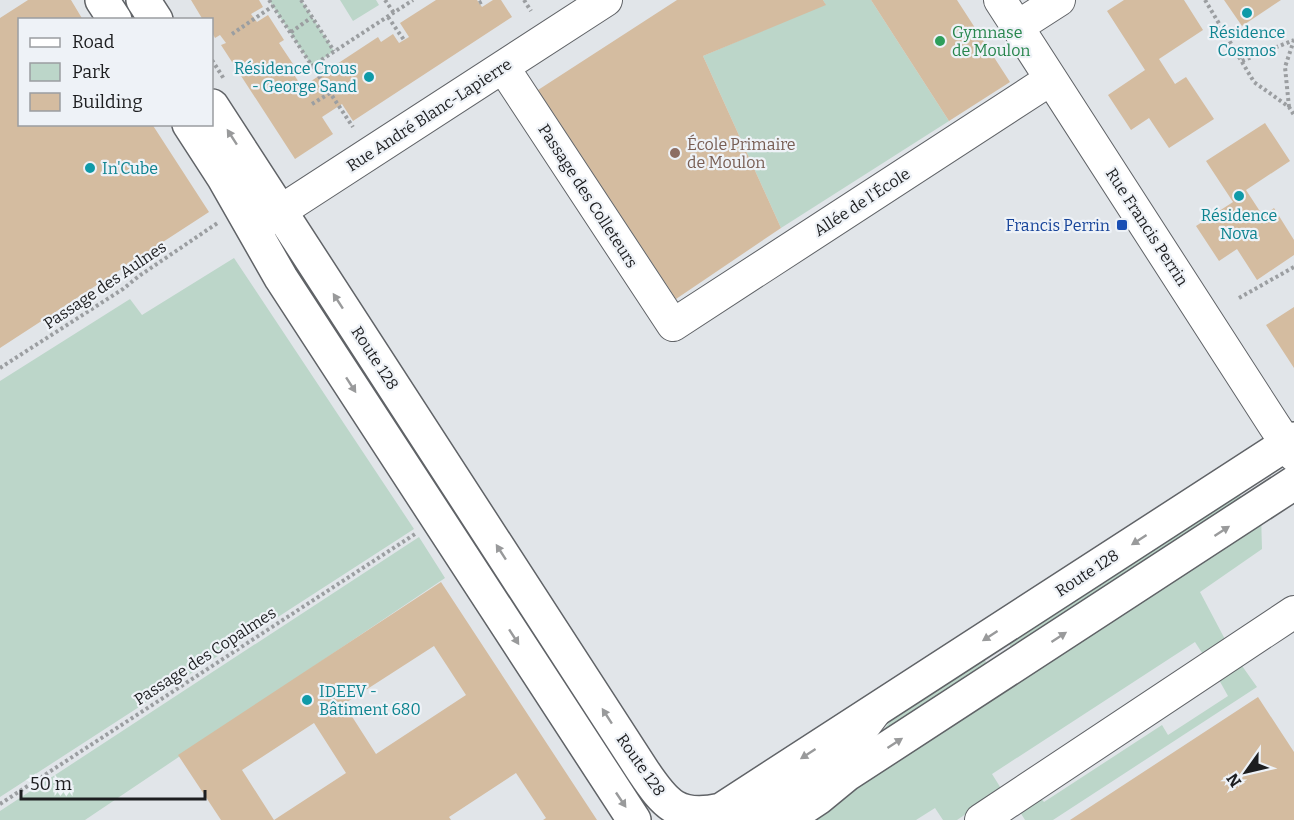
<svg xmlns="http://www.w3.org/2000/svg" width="1294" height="820" font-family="Bitter,serif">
  <rect width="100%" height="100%" fill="#e1e5e9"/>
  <path fill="#bcd6c9" d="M269 0H301L334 51 312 66Z
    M340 0H376L379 5 353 21Z
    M823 0H871L949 121 781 228 703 56 825 4Z
    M234 258 414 529 0 797V381L130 299 142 315Z
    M1235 488 1247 505 1016 655 1005 638Z
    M1261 514 1262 549 1200 592 1228 645 1206 659 1195 642 992 774 1002 790 957 820H943L935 808 916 820H809L851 780Z
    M419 537 445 578 85 820H0V811Z
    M980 653 992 671 875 741 904 703Z
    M1240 663 1257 687 1053 820H1025L1017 807 1037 794 1044 802 1162 725 1168 735 1228 696 1218 678Z"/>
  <path fill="#d4bca0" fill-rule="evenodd" d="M28 0H71L83 20H20V124H152L209 212 0 348V18Z
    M191 0H259L263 7 251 14 257 22 268 15 284 40 279 43 293 64 289 67 302 87 378 37 381 42 393 34 399 43 409 37 400 23 436 0H477L482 7 493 0H501L512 17 353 121 342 104 322 117 333 134 295 159 221 45 226 43 220 35 215 38 212 32V20H203Z
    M677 0H823L826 5 703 56 781 228 676 299 538 90Z
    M871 0H957L1010 82 949 121Z
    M1124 0H1184L1203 30 1159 59 1175 84 1186 77 1214 119 1169 148 1149 118 1131 130 1108 95 1145 70 1107 11Z
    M1224 0H1281L1242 26Z
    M1265 123 1290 161 1246 190 1263 216 1274 208 1294 240V255L1257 280 1237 249 1219 261 1196 226 1233 202 1206 161Z
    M1294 307V368L1266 325Z
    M441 582 597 820H543L546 818 516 773 449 817 451 820H221L178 755ZM434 646 466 695 376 754 344 704ZM314 723 346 773 274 820 242 770Z
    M1258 697 1294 752V820H1070Z"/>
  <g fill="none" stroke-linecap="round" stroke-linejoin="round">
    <g stroke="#606367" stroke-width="34">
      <path id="minor" d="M1000 0 1274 425 1294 455
        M1017 27 1059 0
        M503 67 673 325 1051 79
        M259 225 606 0
        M752 820 788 797 841 757 874 713
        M981 820 1294 612"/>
    </g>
    <g stroke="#606367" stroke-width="36">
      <path id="major" d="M102 0 115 20
        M143 0 156 20
        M212 106 643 771C665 804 678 820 721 810L1294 439
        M189 124 224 178 281 278 634 820
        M785 820 818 798 846 775 1294 483"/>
    </g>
    <path stroke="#9b9ea1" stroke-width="4" stroke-dasharray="3 3" stroke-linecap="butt" d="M269 0 312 66 413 0
      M301 0 334 51
      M385 0 394 13
      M524 0 531 11
      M1205 0 1254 82 1289 107 1294 115
      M479 3 483 1V0
      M388 17 404 40
      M291 32 312 17
      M232 34 273 6
      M212 60 224 79
      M1242 61 1294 40
      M312 66 353 127
      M312 104 330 93
      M1289 107 1285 67 1294 40
      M1239 298 1294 267
      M0 368 123 289 139 276 219 222
      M0 804 415 534"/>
    <use href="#minor" stroke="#fff" stroke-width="32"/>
    <use href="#major" stroke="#fff" stroke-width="33"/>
  </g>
  <defs><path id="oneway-solid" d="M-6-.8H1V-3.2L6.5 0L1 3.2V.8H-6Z" transform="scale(1.5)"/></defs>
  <g fill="#999a9b">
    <use href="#oneway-solid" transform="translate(232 137) rotate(-123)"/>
    <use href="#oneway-solid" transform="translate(338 301) rotate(-123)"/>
    <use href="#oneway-solid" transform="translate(351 385) rotate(57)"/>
    <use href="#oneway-solid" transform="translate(1222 531) rotate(-33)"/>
    <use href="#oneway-solid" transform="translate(1139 540) rotate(147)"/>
    <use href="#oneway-solid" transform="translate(501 552) rotate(-123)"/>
    <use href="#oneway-solid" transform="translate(990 636) rotate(147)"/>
    <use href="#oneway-solid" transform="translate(514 637) rotate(57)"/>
    <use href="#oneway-solid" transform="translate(1059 637) rotate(-33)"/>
    <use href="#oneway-solid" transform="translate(607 716) rotate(-123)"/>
    <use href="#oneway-solid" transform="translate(895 743) rotate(-33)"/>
    <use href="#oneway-solid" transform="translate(808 754) rotate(147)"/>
    <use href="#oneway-solid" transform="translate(621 800) rotate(56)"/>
  </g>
  <g fill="#0f9aa8" stroke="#eef2f7" stroke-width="2">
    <circle cx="1247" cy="13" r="6"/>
    <circle cx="369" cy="77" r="6"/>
    <circle cx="90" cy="168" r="6"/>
    <circle cx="1239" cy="196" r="6"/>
    <circle cx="307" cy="700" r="6"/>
  </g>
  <circle fill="#2e9e5b" stroke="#eef2f7" stroke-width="2" cx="940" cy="41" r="6"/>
  <circle fill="#8d6e63" stroke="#eef2f7" stroke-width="2" cx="675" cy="153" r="6"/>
  <rect fill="#1a4fb4" stroke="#eef2f7" stroke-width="2" x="1116" y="219" width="12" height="12" rx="3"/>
  <g text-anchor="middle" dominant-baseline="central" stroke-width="4.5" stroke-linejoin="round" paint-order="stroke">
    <g font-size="16" fill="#27864d" stroke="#eef2f7" text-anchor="start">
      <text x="952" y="32">Gymnase<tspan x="952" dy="18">de Moulon</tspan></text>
    </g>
    <g font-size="16" fill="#0d838f" stroke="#eef2f7">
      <text x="1247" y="32">Résidence<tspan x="1247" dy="18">Cosmos</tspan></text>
      <text x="357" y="68" text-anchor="end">Résidence Crous<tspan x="357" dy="18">- George Sand</tspan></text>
      <text x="102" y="168" text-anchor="start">In'Cube</text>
      <text x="1239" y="215">Résidence<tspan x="1239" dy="18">Nova</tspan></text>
      <text x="319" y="691" text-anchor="start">IDEEV -<tspan x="319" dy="18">Bâtiment 680</tspan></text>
    </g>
    <g font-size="16" fill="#1d1e20" stroke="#eef2f7">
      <text transform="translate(429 115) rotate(-33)">Rue André Blanc-Lapierre</text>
      <text transform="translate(588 196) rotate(57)">Passage des Colleteurs</text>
      <text transform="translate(862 202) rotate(-33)">Allée de l'École</text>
      <text transform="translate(1147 227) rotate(57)">Rue Francis Perrin</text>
      <text transform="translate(105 285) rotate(-34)">Passage des Aulnes</text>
      <text transform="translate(375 358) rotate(57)">Route 128</text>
      <text transform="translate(1087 573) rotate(-33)">Route 128</text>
      <text transform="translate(205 656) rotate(-33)">Passage des Copalmes</text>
      <text transform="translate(641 765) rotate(55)">Route 128</text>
    </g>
    <g font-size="16" fill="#785e54" stroke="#eef2f7" text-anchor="start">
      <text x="687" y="144">École Primaire<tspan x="687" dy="18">de Moulon</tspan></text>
    </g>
    <g font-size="16" fill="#164399" stroke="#eef2f7" text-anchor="end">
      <text x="1110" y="225">Francis Perrin</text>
    </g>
  </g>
  <rect x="18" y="18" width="195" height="108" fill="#eef2f7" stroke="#9a9da1" stroke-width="1.5"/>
  <rect x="30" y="38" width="30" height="9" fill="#ffffff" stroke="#9a9da1" stroke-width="1.5"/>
  <text x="72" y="48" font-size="18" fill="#1d1e20">Road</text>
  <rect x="30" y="63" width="30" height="18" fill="#bcd6c9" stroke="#9a9da1" stroke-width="1.5"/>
  <text x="72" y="78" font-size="18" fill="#1d1e20">Park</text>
  <rect x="30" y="93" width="30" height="18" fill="#d4bca0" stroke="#9a9da1" stroke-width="1.5"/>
  <text x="72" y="108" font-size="18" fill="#1d1e20">Building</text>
  <g transform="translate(1246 772) rotate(236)" stroke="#eef2f7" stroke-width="4.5" paint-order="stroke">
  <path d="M0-4.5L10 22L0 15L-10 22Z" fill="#1d1e20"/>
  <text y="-9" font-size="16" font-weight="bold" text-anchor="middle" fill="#1d1e20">N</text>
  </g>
  <path d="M21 790v9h184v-9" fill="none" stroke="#1d1e20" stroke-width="3"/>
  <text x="30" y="790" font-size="18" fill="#1d1e20" stroke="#eef2f7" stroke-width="4.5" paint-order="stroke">50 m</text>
</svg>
